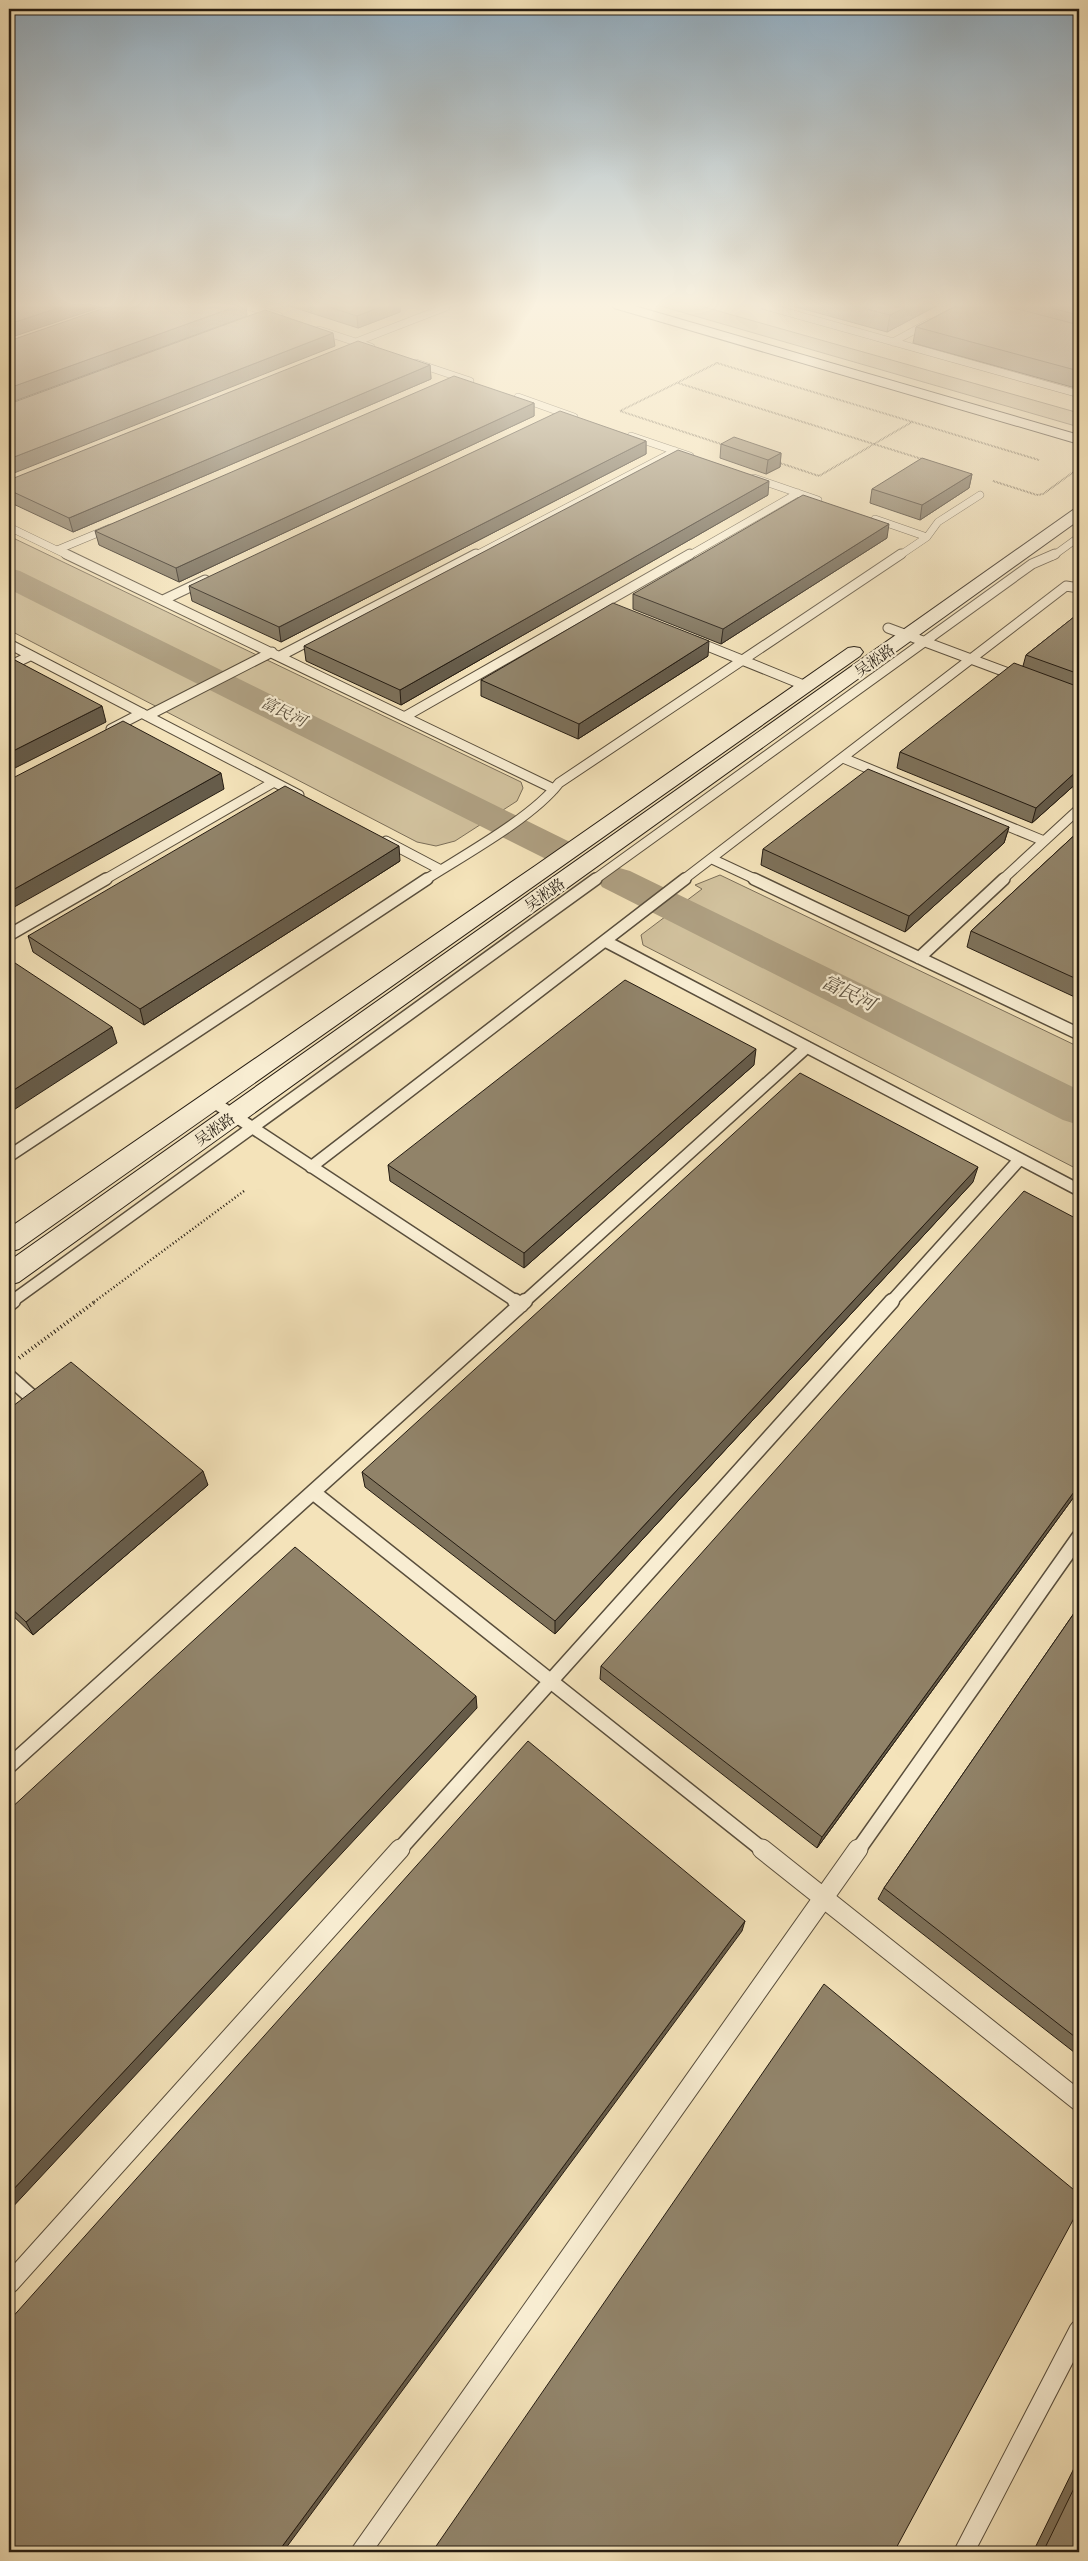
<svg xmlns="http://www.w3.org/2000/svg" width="1088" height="2561" font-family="'IM FELL English','Noto Serif SC',serif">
  <rect width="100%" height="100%" fill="#f4e3ba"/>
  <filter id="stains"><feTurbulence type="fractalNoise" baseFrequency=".004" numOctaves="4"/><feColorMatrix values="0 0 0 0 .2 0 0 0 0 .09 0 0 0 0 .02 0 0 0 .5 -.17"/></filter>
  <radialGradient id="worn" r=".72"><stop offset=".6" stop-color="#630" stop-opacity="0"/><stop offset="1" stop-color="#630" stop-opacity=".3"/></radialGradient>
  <path fill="#d1c19d" stroke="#7b6e58" d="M657 305H697L1079 413V427Z
    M9 536 521 782 523 788 517 801 455 841 436 846 417 842 9 630Z
    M720 875 1079 1047V1170L643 945 641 935 702 889 695 885Z"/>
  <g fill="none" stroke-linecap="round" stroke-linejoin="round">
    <path fill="#ae9f81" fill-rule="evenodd" d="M9 568 20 571 570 842 576 850 570 858 557 861 544 858 9 589Z
      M616 867 630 871 1079 1090V1125L1063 1120 602 887 597 879 602 871Z"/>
    <g stroke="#594e3c" stroke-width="8">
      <path id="service-far4" d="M245 305 279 316
        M762 305 1079 394
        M319 330 371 347
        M356 342 446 307 439 305
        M893 342 930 322
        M416 363 470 381
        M518 397 574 417
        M631 436 690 456
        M754 478 818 500
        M875 519 927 537
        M9 527 69 556
        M57 550 110 528
        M474 556 675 451
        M688 556 798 493
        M899 556 927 537 938 522 980 495
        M1053 556 1079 537"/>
    </g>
    <g stroke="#594e3c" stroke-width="11">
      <path id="service-far3" d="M66 554 554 789
        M163 600 205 580
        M888 628 1019 677
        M695 641 806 686
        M9 644 299 795
        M280 656 476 554
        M9 666 30 656
        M147 716 272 652
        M406 716 690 554
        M111 729 142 713
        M843 758 1044 841
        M386 841 441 870
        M712 859 757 880
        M104 880 274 782
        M425 880C464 855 532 818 559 783L901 554
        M594 880 1032 564 1055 554
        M683 880 1066 586 1079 588
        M1002 880 1079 809"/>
    </g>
    <g stroke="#594e3c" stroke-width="14">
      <path id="service-far2" d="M754 879 1079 1034
        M9 935 106 879
        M605 941 1079 1190
        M919 958 1004 879
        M212 1101 517 1302
        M9 1156 427 879
        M311 1167 685 879
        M11 1302 596 879
        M524 1302 807 1047
        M891 1302 1020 1159"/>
    </g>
    <g stroke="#594e3c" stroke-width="17">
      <path id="service-far1" d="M515 1301 521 1305
        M9 1304 13 1301
        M9 1377 34 1399
        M314 1493 763 1850
        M9 1766 525 1301
        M399 1850 892 1301
        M858 1850 1079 1537"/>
    </g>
    <g stroke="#594e3c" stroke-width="21">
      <path id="service" d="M762 1849 1079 2101
        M9 2284 400 1849
        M361 2552 858 1849
        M964 2552 1079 2330"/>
    </g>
    <g stroke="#251c12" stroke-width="2">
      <path id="secondary" d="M612 305H631L1079 435V444L614 308Z
        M1079 508V520L19 1282 9 1285V1261L1073 510Z
        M854 647 860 648 863 652 860 656 19 1249 9 1252V1228L535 866 848 648Z"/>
    </g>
    <path stroke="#251c12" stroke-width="2" stroke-dasharray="0.5 1" stroke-linecap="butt" d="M678 383 925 460
      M724 445 620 411 717 363 1039 460
      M777 462 819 476 912 422
      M993 481 1037 495 1043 494 1079 468"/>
    <path stroke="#251c12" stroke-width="2.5" stroke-dasharray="1 2.5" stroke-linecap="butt" d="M94 1302 244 1191"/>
    <path stroke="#251c12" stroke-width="4" stroke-dasharray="1 3" stroke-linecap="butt" d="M19 1358 96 1301"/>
    <use href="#service-far4" stroke="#f8edd2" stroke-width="7"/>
    <use href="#service-far3" stroke="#f8edd2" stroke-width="9"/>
    <use href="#service-far2" stroke="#f8edd2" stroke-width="11"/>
    <use href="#service-far1" stroke="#f8edd2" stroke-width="14"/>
    <use href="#service" stroke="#f8edd2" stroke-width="19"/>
    <use href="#secondary" fill="#f8edd2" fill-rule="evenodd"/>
  </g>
  <path fill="#7d715a" stroke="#251c12" d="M286 305H400V312L358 328Z
    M789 305H938L887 332Z
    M957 305H1079V389L913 343 916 327Z
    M430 365 431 379 73 532 9 502V480Z
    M534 403V416L179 582 99 545 95 531Z
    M646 441V454L281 642 192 601 189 586Z
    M721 444 781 453 780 467 766 474 720 458Z
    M972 474 969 488 920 520 870 503 872 489Z
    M768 495 401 705 306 661 304 646Z
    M887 538 721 644 633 609V594Z
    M1079 613V781L1032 823 897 768 900 752 1023 666 1026 655Z
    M708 656 578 739 481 696V680Z
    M1009 827 1004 843 905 932 761 865 763 849Z
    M1079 831V999L967 947 971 931Z
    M400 861 144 1025 33 952 28 936Z
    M754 1065 524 1268 390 1181 388 1165Z
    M973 1182 555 1634 365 1487 362 1472Z
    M1079 1220V1490L817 1848 600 1679 601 1666Z
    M9 1409 208 1485 33 1635 9 1612Z
    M1079 1606V2056L878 1899 884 1888Z
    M1079 2458V2552H1033Z"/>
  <path fill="#665c4a" stroke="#251c12" d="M67 305H107L9 338V324Z
    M240 305H246L247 316 9 403V388Z
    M385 305H400V312L358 328 357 316Z
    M910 305H938L887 332 890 315Z
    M333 333 335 346 9 475V459Z
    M430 365 431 379 73 532 69 518Z
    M534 403V416L179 582 176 568Z
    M646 441V454L281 642 279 627Z
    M781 453 780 467 766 474 768 460Z
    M972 474 969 488 920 520 922 505Z
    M769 481 768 495 401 705 400 690Z
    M889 524 887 538 721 644 723 629Z
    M709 641 708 656 578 739 579 724Z
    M102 706 106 722 9 771V753Z
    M1079 769V781L1032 823 1036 808Z
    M221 773 224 789 9 910V892Z
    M1009 827 1004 843 905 932 909 916Z
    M399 846 400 861 144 1025 140 1009Z
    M112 1027 117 1043 9 1113V1093Z
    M756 1049 754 1065 524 1268V1253Z
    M978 1167 973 1182 555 1634V1621Z
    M203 1471 208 1485 33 1635 26 1622Z
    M1079 1485V1490L817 1848 822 1837Z
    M476 1696 477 1708 9 2211V2194Z
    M745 1921 742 1931 283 2552H278Z"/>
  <path fill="#918369" stroke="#251c12" d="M9 305H67L9 324Z
    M113 305H240L9 388V341Z
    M323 305H385L357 316Z
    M851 305H910L890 315Z
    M958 305H1002L1079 325V371L916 327Z
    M1038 305H1079V315Z
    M265 310 333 333 9 459V404Z
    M358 341 430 365 69 518 9 490V480Z
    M454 376 534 403 176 568 95 531Z
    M560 411 646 441 279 627 189 586Z
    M734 437 781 453 768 460 721 444Z
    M678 450 769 481 400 690 304 646Z
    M922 458 972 474 922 505 872 489Z
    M803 495 889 524 723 629 633 594Z
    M613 603 709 641 579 724 481 680Z
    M1079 613V674L1026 655Z
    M11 658 102 706 9 753V659Z
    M1014 663 1079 687V769L1036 808 900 752Z
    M123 721 221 773 9 892V780Z
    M868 769 1009 827 909 916 763 849Z
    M285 786 399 846 140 1009 28 936Z
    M1079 831V980L971 931Z
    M9 959 112 1027 9 1093Z
    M625 980 756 1049 524 1253 388 1165Z
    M800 1073 978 1167 555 1621 362 1472Z
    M1024 1191 1079 1220V1485L822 1837 601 1666Z
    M71 1362 203 1471 26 1622 9 1606V1409Z
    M295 1547 476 1696 9 2194V1810Z
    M1079 1606V2040L884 1888Z
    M528 1741 745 1921 278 2552H9V2321Z
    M824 1984 1079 2194V2209L894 2552H432Z
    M1079 2478V2552H1043Z"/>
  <linearGradient id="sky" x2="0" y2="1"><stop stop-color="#91acbf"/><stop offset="0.46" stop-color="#faf2e0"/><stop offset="1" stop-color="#faf2e0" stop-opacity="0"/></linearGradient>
  <rect width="1088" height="663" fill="url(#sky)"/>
  <g text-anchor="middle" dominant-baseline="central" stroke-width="4.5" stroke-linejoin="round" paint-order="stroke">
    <g font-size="15" fill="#251c12" stroke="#f8edd2">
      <text transform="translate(875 661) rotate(-35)">吴淞路</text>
      <text transform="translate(545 895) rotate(-35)">吴淞路</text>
      <text transform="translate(215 1130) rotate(-35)">吴淞路</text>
    </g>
    <g font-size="16" font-style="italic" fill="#5c503e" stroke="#f8edd2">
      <text transform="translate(283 713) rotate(26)">富民河</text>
    </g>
    <g font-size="19" font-style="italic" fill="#5c503e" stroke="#f8edd2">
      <text transform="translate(848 994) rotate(26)">富民河</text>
    </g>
  </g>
  <rect width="1088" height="2561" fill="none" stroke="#f4e3ba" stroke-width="30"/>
  <rect x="10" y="10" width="1068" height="2541" fill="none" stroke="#251c12" stroke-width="2.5"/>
  <rect x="15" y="15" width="1058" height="2531" fill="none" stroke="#251c12"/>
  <rect width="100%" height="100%" filter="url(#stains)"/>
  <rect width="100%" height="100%" fill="url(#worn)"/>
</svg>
